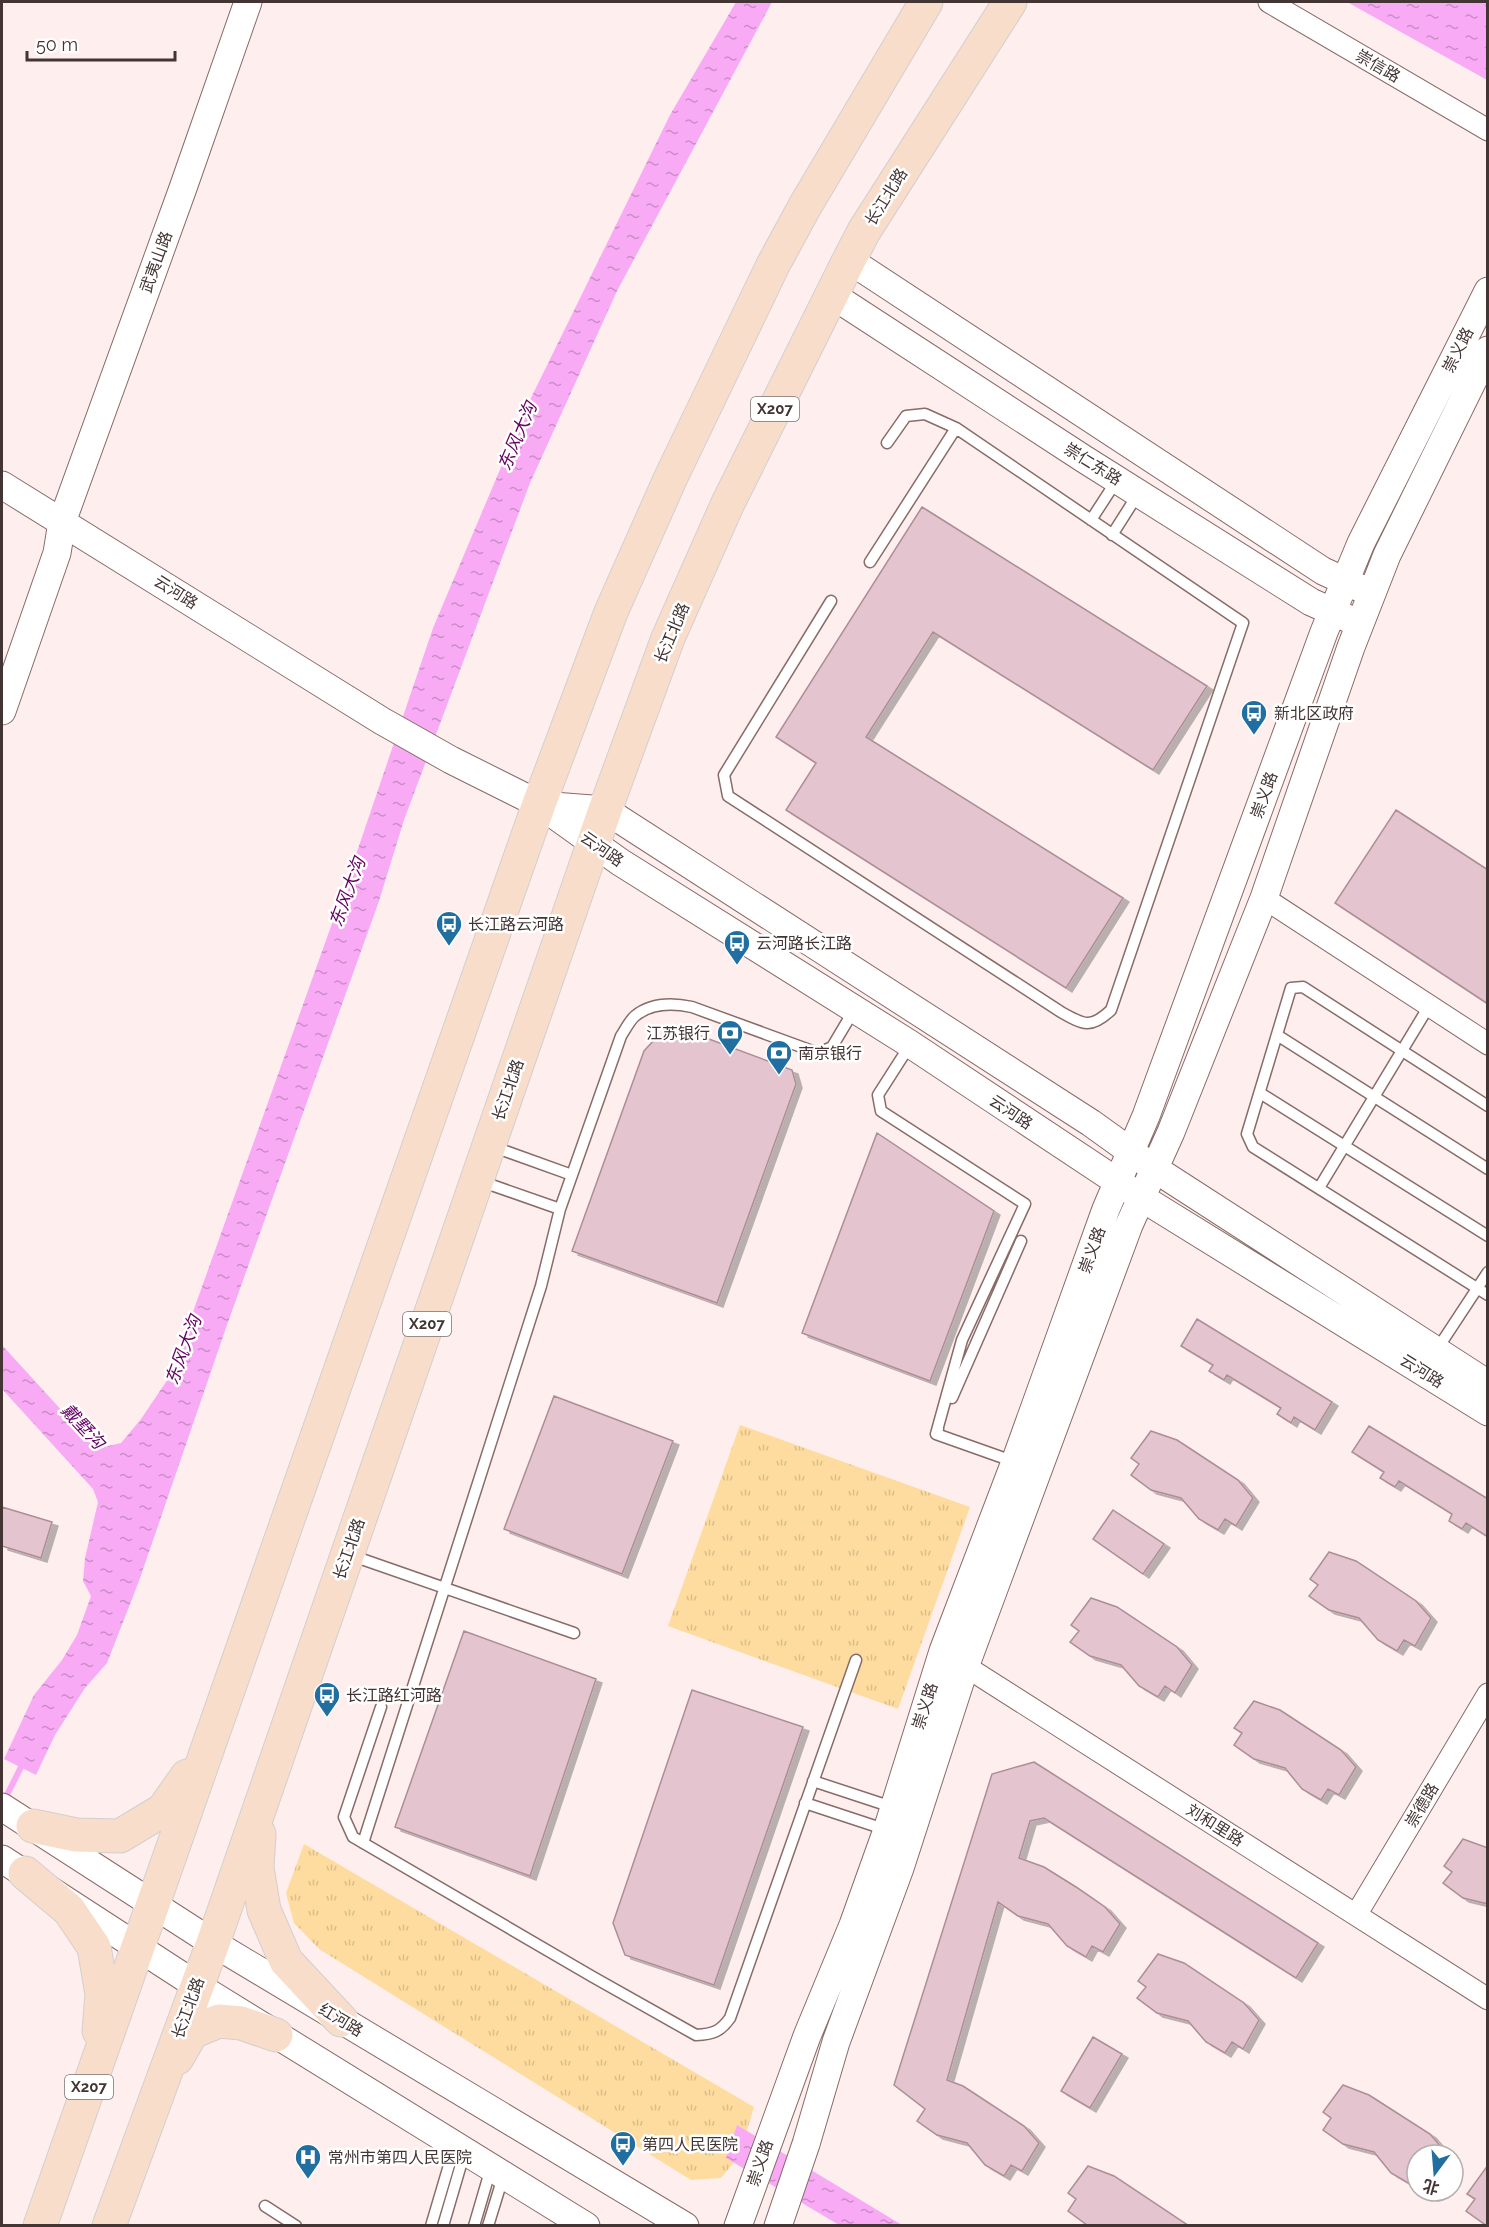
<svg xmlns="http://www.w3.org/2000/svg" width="1489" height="2227" font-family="Raleway,'Noto Sans SC',sans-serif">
  <defs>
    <pattern id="grass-tufts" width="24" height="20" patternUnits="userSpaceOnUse" patternTransform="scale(1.5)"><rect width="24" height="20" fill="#fedc9f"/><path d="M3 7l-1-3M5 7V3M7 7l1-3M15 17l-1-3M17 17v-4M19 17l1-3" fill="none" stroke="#dbbd8a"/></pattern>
    <pattern id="water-ripples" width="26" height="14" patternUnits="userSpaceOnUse" patternTransform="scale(1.5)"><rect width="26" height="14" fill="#f8abf4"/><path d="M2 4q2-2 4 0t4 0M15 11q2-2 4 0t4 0" fill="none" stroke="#ca8cc6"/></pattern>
    <filter id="shadow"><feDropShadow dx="6" dy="4" stdDeviation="0" flood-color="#0004"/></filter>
  </defs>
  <rect width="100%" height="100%" fill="#feefee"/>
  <path fill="url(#grass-tufts)" d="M740 1425 970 1507 898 1709 668 1626Z
    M304 1844 754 2107 739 2156 721 2178 691 2180 319 1949 294 1923 286 1893Z"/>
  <path fill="url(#water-ripples)" d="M736 2H772L617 291 530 483 404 820 379 901 227 1325 139 1581 107 1663 85 1688 55 1735 36 1775 4 1759 34 1695 62 1660 77 1635 91 1596 83 1581 85 1558 98 1502 93 1489 2 1389V1345L85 1436 100 1448 121 1443 141 1419 170 1376 344 890 433 628 526 408 670 115Z
    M1347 2H1487V80Z
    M737 2125 902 2225H839L726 2158Z"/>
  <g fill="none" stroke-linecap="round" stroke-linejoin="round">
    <path stroke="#f8abf4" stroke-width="6" d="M4 1801 24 1761"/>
  </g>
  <path fill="#e4c4ce" stroke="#ad8e98" stroke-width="1.5" filter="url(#shadow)" d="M922 507 1207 686 1153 770 933 632 866 737 1123 898 1066 988 786 810 816 763 776 737Z
    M1396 810 1488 870V1004L1335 903Z
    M690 1032 792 1070 796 1084 717 1303 572 1251 644 1051 655 1039 671 1033Z
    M877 1133 994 1211 930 1381 802 1333Z
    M1197 1319 1332 1402 1315 1430 1294 1417 1291 1423 1277 1414 1281 1408 1227 1375 1224 1380 1209 1371 1213 1365 1181 1346Z
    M554 1396 673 1441 622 1574 504 1529Z
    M1369 1426 1488 1499V1537L1466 1523 1462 1529 1449 1521 1452 1514 1399 1481 1395 1487 1380 1478 1384 1472 1352 1452Z
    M1151 1431 1177 1440 1238 1480 1253 1498 1236 1526 1225 1519 1218 1530 1199 1519 1181 1498 1151 1490 1131 1475 1139 1464 1131 1458Z
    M2 1507 52 1522 41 1558 2 1546Z
    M1113 1510 1164 1544 1143 1574 1093 1539Z
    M1329 1552 1356 1561 1416 1601 1431 1618 1415 1646 1404 1640 1397 1651 1378 1640 1359 1618 1329 1610 1309 1596 1318 1585 1310 1579Z
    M1091 1598 1117 1607 1177 1647 1192 1665 1175 1693 1165 1686 1158 1697 1139 1686 1121 1665 1090 1656 1070 1642 1079 1631 1071 1625Z
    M464 1631 596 1679 530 1876 395 1827Z
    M692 1690 803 1727 714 1985 625 1955 613 1923Z
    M1254 1701 1280 1710 1341 1750 1356 1767 1339 1795 1328 1789 1321 1800 1302 1789 1285 1768 1254 1759 1234 1745 1242 1733 1234 1728Z
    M1034 1762 1318 1943 1296 1978 1044 1818 1030 1821 1019 1858 1044 1867 1076 1887 1105 1907 1120 1924 1103 1952 1092 1946 1086 1957 1067 1946 1048 1924 1018 1916 998 1902 947 2080 963 2086 1024 2126 1039 2143 1022 2171 1011 2165 1004 2176 985 2165 967 2143 937 2135 917 2121 925 2109 894 2085 992 1774Z
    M1463 1839 1488 1848V1904L1463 1898 1443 1883 1452 1872 1444 1866Z
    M1158 1954 1184 1963 1244 2003 1259 2020 1243 2049 1232 2042 1225 2053 1206 2042 1188 2021 1157 2013 1137 1998 1146 1987 1138 1981Z
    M1093 2037 1122 2054 1090 2108 1061 2091Z
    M1343 2085 1369 2095 1430 2134 1448 2155H1417V2173L1410 2184 1391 2173 1374 2152 1343 2144 1323 2130 1331 2118 1323 2112Z
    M1488 2165V2226H1487L1466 2211 1475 2199 1467 2194Z
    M1088 2166 1114 2176 1189 2226 1087 2225 1068 2211 1076 2199 1068 2193Z"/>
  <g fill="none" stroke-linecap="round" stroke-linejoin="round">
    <g stroke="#896b67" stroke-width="13">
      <path id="service" d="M1091 520 1117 480
        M1112 535 1138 494
        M870 562 956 428
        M831 601 724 775 728 796 1061 1012C1084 1025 1091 1029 1111 1010L1243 623 956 428 925 414 906 416 887 443
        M1277 1035 1488 1169
        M910 1045 878 1095 881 1111 1025 1204 962 1340 936 1434
        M1260 1093 1488 1236
        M1488 1106 1303 987 1291 988 1247 1134 1253 1147 1488 1295
        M494 1147 572 1175
        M480 1181 560 1209
        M1319 1188 1429 1006
        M1436 1351 1488 1272
        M952 1398 1021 1241
        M938 1429 936 1434 1015 1462
        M350 1555 574 1633
        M381 1707 344 1817 353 1837 593 1977 696 2035C713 2034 720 2032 730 2018L856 1660
        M813 1781 892 1807
        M805 1803 887 1830
        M363 1843 541 1286 560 1209 621 1036C625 1030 630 1020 635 1016 652 1002 673 1003 692 1007L818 1053 832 1047 854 1010
        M265 2206 296 2226
        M431 2226 455 2145
        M443 2226 465 2151
        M474 2226 491 2168
        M488 2226 503 2177"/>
    </g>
    <g stroke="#896b67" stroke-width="23">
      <path id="minor" d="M1269 2 1488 130
        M1264 898 1488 1044
        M954 1659 1488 1999
        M1356 1915 1488 1694"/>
    </g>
    <g stroke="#896b67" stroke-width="29">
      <path id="tertiary" d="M849 260 1323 571 1360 588
        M832 295 1084 459 1311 602 1349 619
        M2 485 382 721 451 760 539 804 620 862 910 1044 1142 1198 1488 1412
        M2 711 57 553 62 522 183 188 248 2
        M540 805 605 810 1091 1123 1155 1169 1488 1384
        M2 1807 213 1943 685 2226
        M2 1859 196 1985 586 2226
        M738 2226 807 2036 853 1925 887 1830 943 1651 1015 1462 1106 1209 1146 1116 1324 632 1361 543 1488 291
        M778 2226 806 2144 836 2042 900 1868 965 1667 1129 1225 1171 1132 1264 898 1351 647 1387 555 1488 350"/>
    </g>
    <g stroke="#d2cfce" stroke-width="35">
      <path id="primary" d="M33 1826 76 1835 120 1836 163 1810 187 1776
        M259 1834 257 1868 264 1910 286 1961 341 2020
        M25 1873 69 1910 94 1947 102 1994 99 2031
        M177 2058 192 2032 219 2021 241 2023 276 2035
        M40 2226 539 804 611 612 671 477 773 265 805 206 926 2
        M109 2226 213 1943 605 810 668 638 728 503 849 260 864 231 1010 2"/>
    </g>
    <use href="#service" stroke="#fff" stroke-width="10"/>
    <use href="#minor" stroke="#fff" stroke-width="21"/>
    <use href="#tertiary" stroke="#fff" stroke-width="27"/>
    <use href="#primary" stroke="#f9ddcb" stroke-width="33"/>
  </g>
  <defs>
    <g id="bus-pin" transform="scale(1.35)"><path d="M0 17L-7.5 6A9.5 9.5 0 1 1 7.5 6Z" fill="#216ea1" stroke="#fff"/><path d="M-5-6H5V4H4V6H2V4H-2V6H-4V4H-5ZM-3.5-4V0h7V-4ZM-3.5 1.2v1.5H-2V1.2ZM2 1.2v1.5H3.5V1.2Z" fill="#fff"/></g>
    <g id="bank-pin" transform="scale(1.35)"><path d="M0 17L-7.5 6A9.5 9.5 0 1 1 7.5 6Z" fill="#216ea1" stroke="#fff"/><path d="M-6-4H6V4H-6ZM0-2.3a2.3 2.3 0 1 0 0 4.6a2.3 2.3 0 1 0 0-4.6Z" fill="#fff"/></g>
    <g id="hospital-pin" transform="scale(1.35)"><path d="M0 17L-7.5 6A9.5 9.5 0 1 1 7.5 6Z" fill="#216ea1" stroke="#fff"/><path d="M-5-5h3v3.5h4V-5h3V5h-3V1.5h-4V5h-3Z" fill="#fff"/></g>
  </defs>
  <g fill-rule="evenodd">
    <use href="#bus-pin" x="1254" y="713"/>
    <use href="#bus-pin" x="449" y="924"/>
    <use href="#bus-pin" x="737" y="943"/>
    <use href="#bank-pin" x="730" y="1033"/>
    <use href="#bank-pin" x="779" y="1053"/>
    <use href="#bus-pin" x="327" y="1695"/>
    <use href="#bus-pin" x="623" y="2144"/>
    <use href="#hospital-pin" x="308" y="2157"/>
  </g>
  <g text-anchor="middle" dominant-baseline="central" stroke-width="5" stroke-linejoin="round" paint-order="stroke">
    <g fill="#fff" stroke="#7b7271" stroke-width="1.5">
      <rect x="751" y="397" width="48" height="24" rx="4.5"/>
      <rect x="403" y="1312" width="48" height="24" rx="4.5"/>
      <rect x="65" y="2075" width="48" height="24" rx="4.5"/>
    </g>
    <g font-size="15" font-weight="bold" fill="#433534">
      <text x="775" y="409">X207</text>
      <text x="427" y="1324">X207</text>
      <text x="89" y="2087">X207</text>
    </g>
    <g font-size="16" fill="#433534" stroke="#fff">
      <text transform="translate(1378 66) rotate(30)">崇信路</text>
      <text transform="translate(886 197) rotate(-58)">长江北路</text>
      <text transform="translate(156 262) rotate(-70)">武夷山路</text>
      <text transform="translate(1458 350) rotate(-63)">崇义路</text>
      <text transform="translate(1093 464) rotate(32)">崇仁东路</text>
      <text transform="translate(176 592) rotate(32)">云河路</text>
      <text transform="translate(672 633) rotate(-67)">长江北路</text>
      <text transform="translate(1264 795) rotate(-70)">崇义路</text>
      <text transform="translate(602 849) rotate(35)">云河路</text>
      <text transform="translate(508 1090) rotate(-71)">长江北路</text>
      <text transform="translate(1011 1112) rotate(34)">云河路</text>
      <text transform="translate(1092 1250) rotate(-70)">崇义路</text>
      <text transform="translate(1422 1371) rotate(32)">云河路</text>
      <text transform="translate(349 1549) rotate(-71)">长江北路</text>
      <text transform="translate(925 1706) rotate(-72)">崇义路</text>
      <text transform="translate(1422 1805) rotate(-59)">崇德路</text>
      <text transform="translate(1215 1825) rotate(32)">刘和里路</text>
      <text transform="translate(188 2008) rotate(-70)">长江北路</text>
      <text transform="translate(341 2020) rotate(31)">红河路</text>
      <text transform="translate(760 2163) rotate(-71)">崇义路</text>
    </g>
    <g font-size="16" fill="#433534" stroke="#fff" text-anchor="start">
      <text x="1274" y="713">新北区政府</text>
      <text x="468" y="924">长江路云河路</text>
      <text x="756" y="943">云河路长江路</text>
      <text x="710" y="1033" text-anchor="end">江苏银行</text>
      <text x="798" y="1053">南京银行</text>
      <text x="346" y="1695">长江路红河路</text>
      <text x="642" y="2144">第四人民医院</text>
      <text x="328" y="2157">常州市第四人民医院</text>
    </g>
    <g font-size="18" font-style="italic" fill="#630363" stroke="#fff">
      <text transform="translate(517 436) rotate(-67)">东风大沟</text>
      <text transform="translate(347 892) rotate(-70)">东风大沟</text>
      <text transform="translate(183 1350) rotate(-70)">东风大沟</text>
      <text transform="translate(83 1426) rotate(47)">戴墅沟</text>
    </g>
  </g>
  <rect width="1489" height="2227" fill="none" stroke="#433534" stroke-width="6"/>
  <g transform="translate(1435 2173) rotate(196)"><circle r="28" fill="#ffffff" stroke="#b4aeae" stroke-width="1.5"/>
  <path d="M0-4.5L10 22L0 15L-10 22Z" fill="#216ea1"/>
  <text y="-9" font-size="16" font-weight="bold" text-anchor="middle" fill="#433534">北</text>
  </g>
  <path d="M27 51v9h148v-9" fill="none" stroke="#433534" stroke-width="3"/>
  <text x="36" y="51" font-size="18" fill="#433534" stroke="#ffffff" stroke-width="4.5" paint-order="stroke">50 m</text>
</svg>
